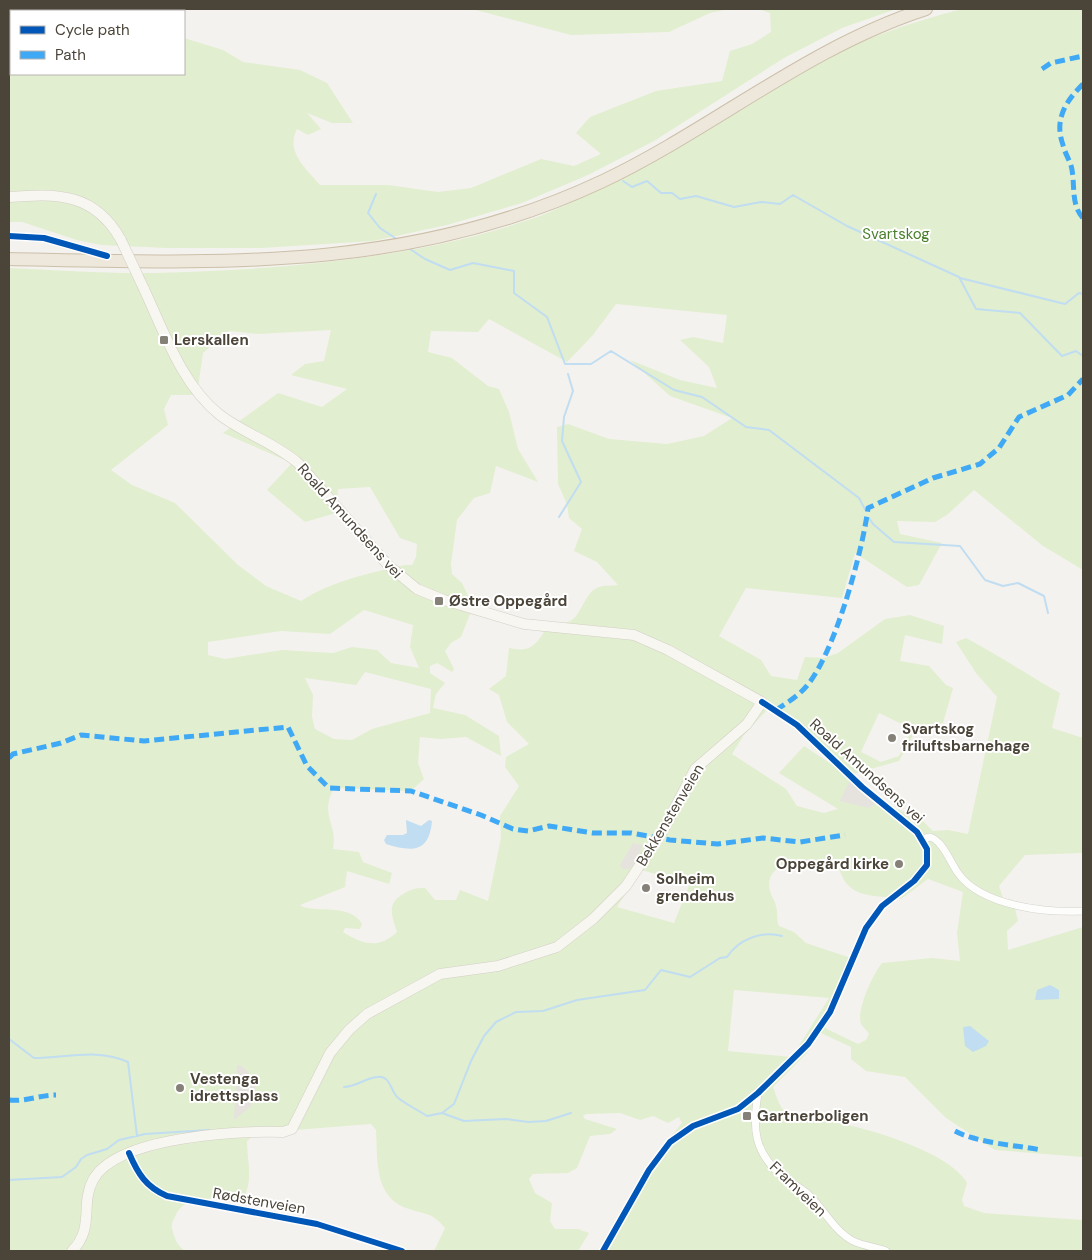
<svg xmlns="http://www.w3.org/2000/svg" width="1092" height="1260" font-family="'DM Sans',sans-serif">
  <rect width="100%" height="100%" fill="#f4f2ee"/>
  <path fill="#e1eecf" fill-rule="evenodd" d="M9 9H142L144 11H11V74H184V38L223 50 243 62 300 70 327 83 353 123H332L307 113 321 129 308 135 297 129C285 152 306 168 320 185H388L438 192 471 188 541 159 574 166 601 154 576 133 590 117 656 91 722 81 730 51 752 44 771 32 770 13 759 9H896L842 28 784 58 654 141 588 175 522 203 447 225 373 241 262 248H167L101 245 77 240 22 222H9Z
    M472 9H729L710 13 669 32 571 35Z
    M962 9H1083V570L1043 546 974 490 947 515 935 522 897 521 900 534 942 543 919 585 907 587 855 553 842 598 746 588 719 636 761 660 771 676 797 680 805 657 824 658 838 653 885 619 910 615 944 626 942 644 905 635 900 661 929 666 946 685 953 688 943 723 917 728 899 761 853 774 890 807 919 817 933 831 948 830 968 834 997 697 976 673 956 642 966 638C998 655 1028 675 1060 693L1052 728 1083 738V853L1025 855 999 886 1003 898 1013 900 1018 921 1007 931 1008 950 1083 927V1157L995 1150 946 1118 905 1077 866 1071 851 1059V1047L821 1033 806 1054 773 1087C776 1095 779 1106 785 1112 799 1124 817 1119 833 1122 868 1128 950 1152 967 1183L962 1200 964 1206 984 1213 1083 1220V1251H600L654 1157 682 1123 679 1117 668 1123 653 1116 640 1120 620 1113 586 1114 583 1116 585 1119 617 1129 610 1134 590 1136 577 1168 568 1173 533 1174 529 1179 535 1193 552 1203 550 1221 555 1229H578L589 1233 578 1251H434L445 1228C432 1212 426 1215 409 1209 373 1198 378 1160 376 1130L371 1124 257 1133 247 1141C247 1162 254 1179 243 1199 220 1202 186 1190 175 1217 173 1221 171 1224 172 1228 174 1238 177 1245 185 1251H9V268C57 270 107 274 156 273 277 270 416 259 531 219 553 212 575 200 596 190 685 148 763 88 852 46 888 30 924 19 962 9ZM616 304 727 315 723 343 693 337 680 340 709 367 717 388 680 380 630 360 670 396 732 418 704 436 667 444 609 439 568 424 557 427 558 484 567 504 569 518 582 529 574 551 597 562 618 585C612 586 605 585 599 587 585 592 583 611 573 619 556 634 492 610 472 604L462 583 452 574 451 564 457 520 474 498 490 493 496 466 538 482 518 449 509 412 499 389 488 386 452 358 428 352 431 331 478 332 489 319 567 362 593 335ZM331 330 324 361 305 364 291 375 347 389 322 407 278 393 223 433 292 463 267 490 305 522 336 513 338 489 370 487 400 538 417 544 416 557 412 565H405C370 573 331 581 301 601L266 586 238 565 175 503 132 485 111 470 168 425 164 409 171 395H197L203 353 229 331 258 334ZM364 610 413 625 410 647 419 668 391 663 377 650 352 647 333 653 282 650 225 659 208 655V642L281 631 330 634ZM470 614 544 632C534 648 527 652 509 648L506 676 489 689 499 695 507 722 529 744 506 757 505 767 519 786 500 816 501 838 488 901 460 890 456 900H435L425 888C415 888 411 889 403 894 386 904 392 916 397 932 379 949 363 945 343 932L345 928 360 929 362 924C350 902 312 914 300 905L345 887 347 871 389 884 392 873 363 862 359 852 333 849C338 823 319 816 334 788L411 791 424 779 418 763 420 737 441 739 466 737 501 756 499 736 465 715 433 708 436 694 445 683 430 673V666L437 663 452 672 454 669 445 651 451 643 461 637ZM365 672 431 689 430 713 372 729 352 740 334 739 315 729 312 717 313 695 305 678 356 685ZM767 710 793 724 837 768 804 746 779 773 838 809 824 813 797 806 786 789 732 754 744 735ZM879 713 912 729 899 756 881 762 861 752ZM798 859 838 864C846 900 870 894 901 899L928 879 963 892 957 933 960 961 932 958 882 963C873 974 856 1010 861 1024 863 1027 867 1031 869 1034L866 1040 858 1044 825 1028 854 959 806 943 794 932 779 926C776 918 778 913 776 906 775 901 771 896 770 891 765 871 783 864 798 859ZM641 870 690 883 674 923 617 907ZM734 990 829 998 792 1057 728 1051Z"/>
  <path fill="#e6e3df" d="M850 780 875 804 869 808 840 801Z
    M633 843 643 845 633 865 629 869H623L620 865Z
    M237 1065 242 1066 257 1081 251 1106 234 1120Z"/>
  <path fill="#c0ddf1" d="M406 820 421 826 429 820 432 821C429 853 412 852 386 844L384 840 387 835H403L407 833Z
    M1050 985 1059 990V999L1035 1000 1037 990Z
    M970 1026 989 1041 986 1046 973 1052 965 1046 963 1027Z"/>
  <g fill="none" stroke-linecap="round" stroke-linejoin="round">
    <path stroke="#c0ddf1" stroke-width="2" d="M131 9 133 11
      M623 181 632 187 647 181 661 193H672L680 199 696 196 734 207 761 202 780 204 793 195 847 226 959 277 976 309 1020 313 1062 356 1076 351 1083 356
      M376 194 368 213 380 228 395 238
      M407 247 425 259 450 270 473 263 514 271V293L547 317 565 364H591L611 351 674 390 702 397 746 427 769 430 859 498 866 511
      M960 278 1065 304 1079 293 1083 294
      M559 517 581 482 562 441 564 417 573 391 568 374
      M869 518 873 524 894 542 960 546 985 580 1003 586 1018 583 1044 596 1048 613
      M9 1039 34 1058C66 1058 98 1048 128 1062L137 1136
      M344 1087C356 1087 365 1078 377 1077 390 1075 390 1089 397 1097 405 1104 418 1110 427 1116L442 1113 454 1104 471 1061 484 1036 496 1022 516 1012 543 1011 577 1000 645 990 661 970 690 977 720 958 727 957C738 940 761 930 782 936
      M442 1113 464 1121 506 1119 528 1122 546 1121 571 1113
      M9 1180 62 1177 76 1167 81 1159 87 1155 107 1149 119 1140 145 1134 209 1130"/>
    <g stroke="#d2d0cb" stroke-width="8">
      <path id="street" d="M9 236 44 238 107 256
        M922 839 930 837C943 841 950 862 958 873 981 906 1046 913 1083 911
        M758 1094C752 1128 754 1153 783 1177 791 1183 800 1187 808 1194 824 1209 834 1231 853 1241 863 1246 876 1247 886 1251
        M129 1153C138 1174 146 1187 167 1196L317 1224 402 1251
        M603 1251 649 1170 670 1142 693 1126 738 1109 758 1093 808 1044 830 1012 866 928 882 906 914 881 927 865V849L917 832 862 787 797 725 762 702"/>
    </g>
    <g stroke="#d3cfc5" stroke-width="11">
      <path id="secondary" d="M9 197C57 193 95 193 121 240
        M72 1251C95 1228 80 1204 93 1180 117 1136 238 1131 283 1132L292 1129 330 1053 349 1030 367 1014 440 974 498 966 557 947 593 919 626 886 665 827 695 769 747 724 762 702 668 650 634 635 524 624 444 600 417 589 388 565 298 463C275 443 245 434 220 415 182 385 164 332 144 289"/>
    </g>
    <g stroke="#ccbfa9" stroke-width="14">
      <path id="highway" d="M9 259C218 263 408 273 603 181 714 128 808 47 926 9"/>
    </g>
    <use href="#street" stroke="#fdfdfc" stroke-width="7"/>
    <use href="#secondary" stroke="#f7f6f1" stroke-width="10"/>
    <use href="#highway" stroke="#ede8db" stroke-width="12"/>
    <g stroke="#d3cfc5" stroke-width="11" stroke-linecap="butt">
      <path id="secondary-bridge" d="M121 240 144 289"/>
    </g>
    <use href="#secondary-bridge" stroke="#f7f6f1" stroke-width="10"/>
    <path stroke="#3fa9f5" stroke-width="5" stroke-dasharray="10 5" stroke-linecap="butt" d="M1042 69 1051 63 1083 56
      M1083 84C1065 102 1054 120 1063 145 1065 154 1071 162 1072 170 1075 187 1071 205 1083 218
      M776 710C785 704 795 698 803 690 833 661 863 550 868 508L933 478 980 464 999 448 1019 417 1068 395 1083 379
      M9 758 13 754 61 743 81 735 144 741 288 727 307 766 329 788 411 791 481 815 513 829 528 831 549 826 593 833H631L670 840 718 844 763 838 800 842 845 835
      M9 1100C26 1102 39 1095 56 1095
      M955 1131C977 1143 1015 1145 1041 1150"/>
    <g stroke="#fff" stroke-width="9">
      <path id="cycleway" d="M9 236 44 238 107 256
        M129 1153C138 1174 146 1187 167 1196L317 1224 402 1251
        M603 1251 649 1170 670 1142 693 1126 738 1109 758 1093 808 1044 830 1012 866 928 882 906 914 881 927 865V849L917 832 862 787 797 725 762 702"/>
    </g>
    <use href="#cycleway" stroke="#0057b8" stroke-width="6"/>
  </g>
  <g fill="#868178" stroke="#fff" stroke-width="2">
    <rect x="159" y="335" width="10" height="10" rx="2.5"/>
    <rect x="434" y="596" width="10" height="10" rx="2.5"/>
    <circle cx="892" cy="738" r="5"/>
    <circle cx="899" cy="864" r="5"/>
    <circle cx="646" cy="888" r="5"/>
    <circle cx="180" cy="1088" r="5"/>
    <rect x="742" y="1111" width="10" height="10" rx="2.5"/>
  </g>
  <g text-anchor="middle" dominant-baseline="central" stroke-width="4" stroke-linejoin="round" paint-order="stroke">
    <g font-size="15" fill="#4a7f2a" stroke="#fff">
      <text x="896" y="234">Svartskog</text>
    </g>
    <g font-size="15" font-weight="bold" fill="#4b4439" stroke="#fff" text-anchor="start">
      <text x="174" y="340">Lerskallen</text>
      <text x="449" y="601">Østre Oppegård</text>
      <text x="902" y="729">Svartskog<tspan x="902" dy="17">friluftsbarnehage</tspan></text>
      <text x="889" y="864" text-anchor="end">Oppegård kirke</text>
      <text x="656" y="879">Solheim<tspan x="656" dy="17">grendehus</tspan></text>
      <text x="190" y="1079">Vestenga<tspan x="190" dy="17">idrettsplass</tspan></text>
      <text x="757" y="1116">Gartnerboligen</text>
    </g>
    <g font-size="15" fill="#4b4439" stroke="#fff">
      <text transform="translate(350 521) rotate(48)">Roald Amundsens vei</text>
      <text transform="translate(867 771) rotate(42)">Roald Amundsens vei</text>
      <text transform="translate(670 815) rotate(-59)">Bekkenstenveien</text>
      <text transform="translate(798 1189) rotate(44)">Framveien</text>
      <text transform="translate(259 1201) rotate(10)">Rødstenveien</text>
    </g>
  </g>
  <rect width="1092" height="1260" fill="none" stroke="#4b4439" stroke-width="20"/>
  <rect x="10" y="10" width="175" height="65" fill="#ffffff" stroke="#b7b4b0"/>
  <rect x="20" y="26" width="25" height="8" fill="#0057b8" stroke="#b7b4b0"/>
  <text x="55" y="35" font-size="15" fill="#4b4439">Cycle path</text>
  <rect x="20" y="51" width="25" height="8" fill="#3fa9f5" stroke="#b7b4b0"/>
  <text x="55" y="60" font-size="15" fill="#4b4439">Path</text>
</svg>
